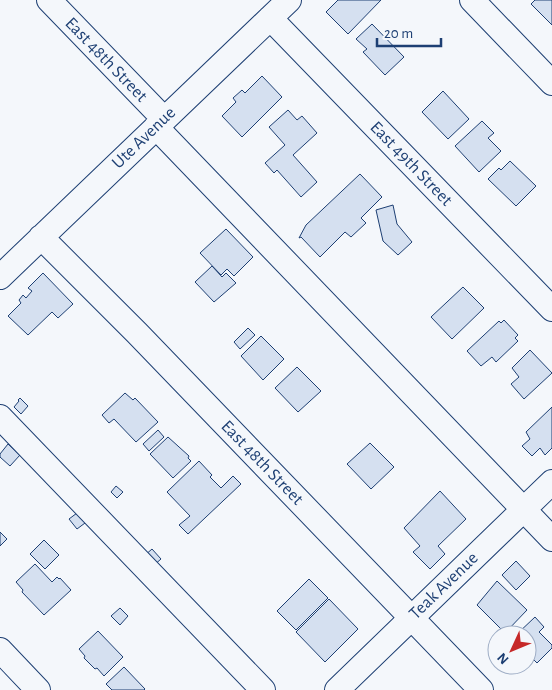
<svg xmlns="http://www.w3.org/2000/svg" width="552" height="690" font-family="'Alegreya Sans',sans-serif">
  <rect width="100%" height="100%" fill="#f4f7fb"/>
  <path fill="#d5e0f0" stroke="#1d3f73" d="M338 0H381L348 34 326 12Z
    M535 0H552V25L531 4Z
    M372 24 404 57 385 75 363 52 367 49 356 39Z
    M262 76 282 97 242 137 222 116 236 102 233 98 242 90 245 93Z
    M443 91 469 119 448 139 422 112Z
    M288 110 297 120 302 116 317 133 293 155 317 182 301 197 277 170 274 173 265 163 285 145 269 127Z
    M482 121 494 133 488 138 501 151 479 172 455 146Z
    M510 161 536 186 516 206 488 179 499 168 501 170Z
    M360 174 382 197 361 218 366 223 351 237 345 232 320 257 301 237 299 238 306 225Z
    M393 205 397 224 412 242 398 255 383 241 376 210Z
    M226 229 253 257 234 276 227 269 221 275 200 253Z
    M212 266 222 277 226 273 236 283 214 302 195 282Z
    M43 273 73 304 58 318 52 312 28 335 8 316 21 303 19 300 23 295 26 298 32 291 28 288Z
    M463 287 484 308 452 339 431 317Z
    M504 320 518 335 515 338 518 341 496 362 492 357 481 366 467 351 499 321 501 323Z
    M248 328 255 335 240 349 234 342Z
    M261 336 284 359 263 380 241 356Z
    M530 350 552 373 524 399 511 384 519 377 512 368Z
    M297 367 321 391 298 412 275 388Z
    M125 393 133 400 135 398 158 422 136 442 114 419 109 423 102 415Z
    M20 398 28 406 21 414 14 407 19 401 18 400Z
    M552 407V448L545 455 540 448 532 456 522 446 530 439 526 432Z
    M158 430 164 437 149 451 143 444Z
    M168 437 189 456 188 458 191 461 173 478 150 454Z
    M370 443 394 467 371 489 347 464Z
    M8 444 20 455 10 466 0 457V454Z
    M199 461 212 475 210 477 221 488 233 476 241 484 188 534 179 525 190 516 167 492Z
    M116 486 123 492 117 498 111 492Z
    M440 491 466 519 438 546 445 554 430 569 413 552 420 546 404 528Z
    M77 513 85 523 77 529 69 519Z
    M0 532 7 539 0 546Z
    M44 540 59 555 45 569 30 554Z
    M152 549 161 559 153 566 144 556Z
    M516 561 530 576 516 590 502 575Z
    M35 564 52 582 57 577 59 579 60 578 71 590 44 615 22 592 23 590 16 582Z
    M309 579 328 598 296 630 277 611Z
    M497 581 527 610 505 633 477 605Z
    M329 599 358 629 325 662 296 632Z
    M120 608 128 616 120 625 111 616Z
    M535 617 544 627 539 632 552 645V648L537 663 527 653V635H516Z
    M98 631 123 657 104 676 97 668 95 669 84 658 85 656 79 649Z
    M124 667 145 689 144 690H112L106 684Z"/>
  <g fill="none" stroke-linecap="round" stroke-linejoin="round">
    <g stroke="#1d3f73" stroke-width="26">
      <path id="minor" d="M49 0 164 119
        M472 0 552 83
        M270 18 552 309
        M156 127 552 539
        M41 237 137 333 481 690
        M0 277 289 0
        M0 417 263 690
        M0 650 38 690
        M337 690 552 482"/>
    </g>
    <use href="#minor" stroke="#f4f7fb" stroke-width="24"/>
  </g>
  <g text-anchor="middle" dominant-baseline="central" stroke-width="4" stroke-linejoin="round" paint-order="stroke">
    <g font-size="18" fill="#1d3f73" stroke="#f4f7fb">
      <text transform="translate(106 60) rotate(46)">East 48th Street</text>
      <text transform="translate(144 138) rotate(-44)">Ute Avenue</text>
      <text transform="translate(411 164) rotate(46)">East 49th Street</text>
      <text transform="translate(262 463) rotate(46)">East 48th Street</text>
      <text transform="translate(444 586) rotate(-44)">Teak Avenue</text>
    </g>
  </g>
  <g transform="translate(512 650) rotate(226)"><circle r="24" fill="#f4f7fb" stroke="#9eadc5"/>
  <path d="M0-4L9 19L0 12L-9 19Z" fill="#c62828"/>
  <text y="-8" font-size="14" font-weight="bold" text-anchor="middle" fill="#1d3f73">N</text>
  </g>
  <path d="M377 38v8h64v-8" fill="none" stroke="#1d3f73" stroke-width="2.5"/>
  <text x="384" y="38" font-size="15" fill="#1d3f73" stroke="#f4f7fb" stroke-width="4" paint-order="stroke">20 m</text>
</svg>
